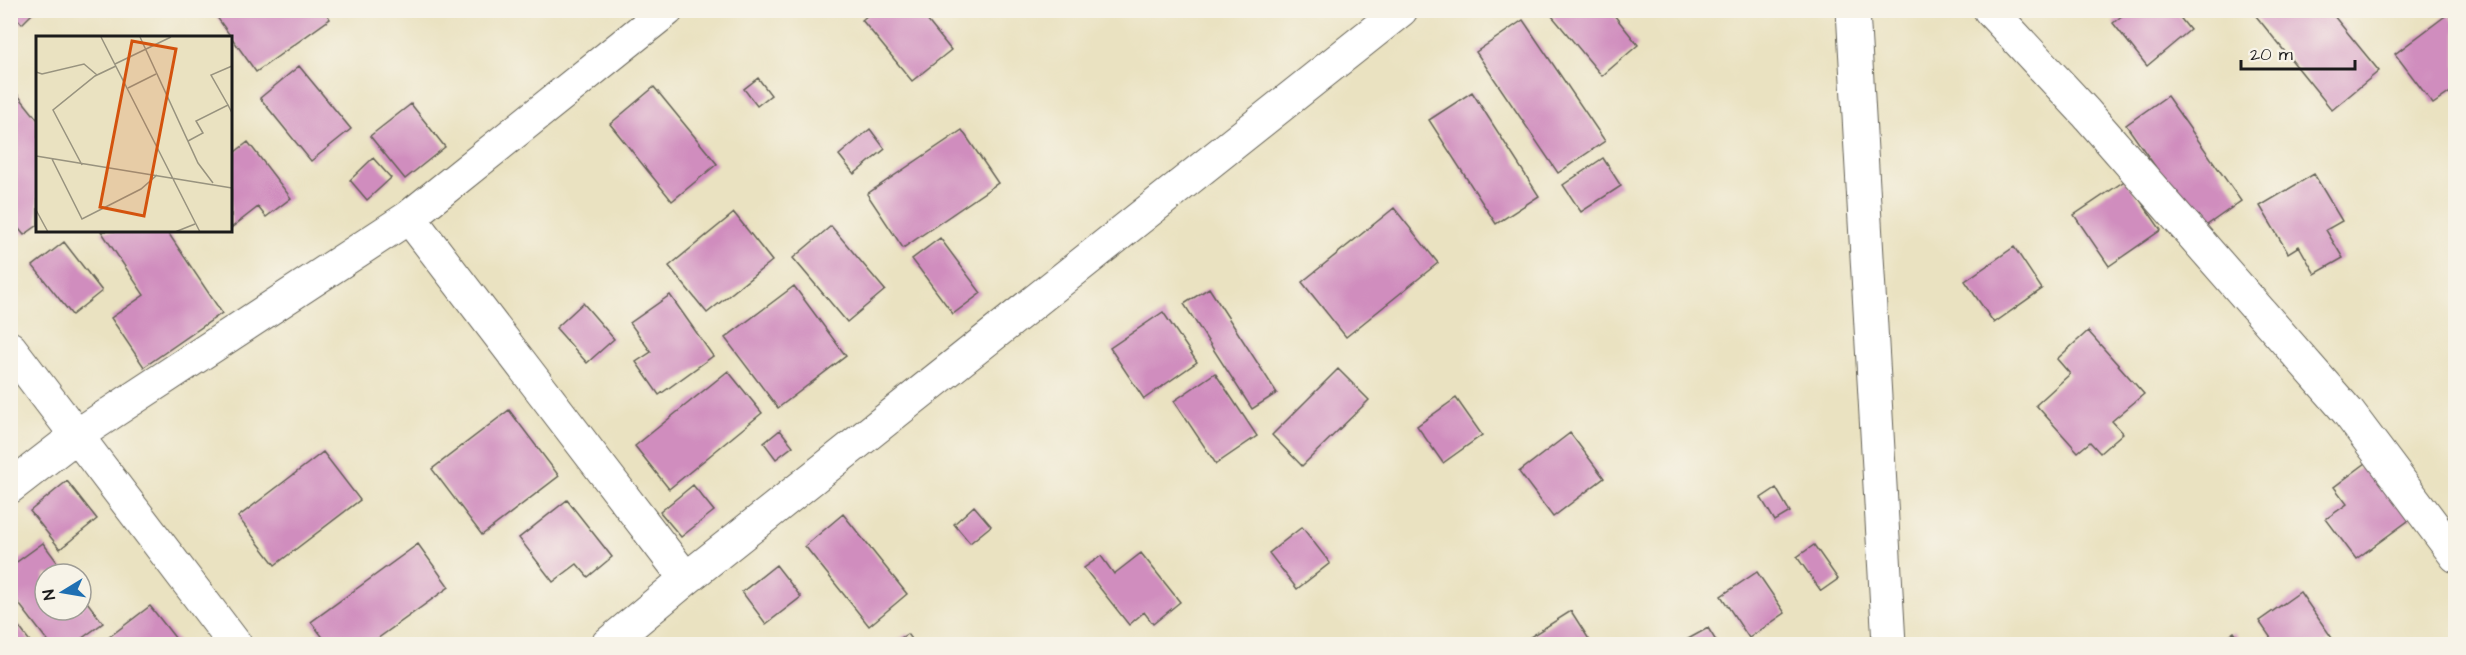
<svg xmlns="http://www.w3.org/2000/svg" width="2466" height="655" font-family="'Architects Daughter',sans-serif">
  <rect width="100%" height="100%" fill="#f7f3e8"/>
  <filter id="ink" filterUnits="userSpaceOnUse"><feTurbulence type="fractalNoise" baseFrequency=".0167" numOctaves="2"/><feDisplacementMap in="SourceGraphic" scale="12" xChannelSelector="R" yChannelSelector="G"/><feConvolveMatrix kernelMatrix="1 2 1 2 8 2 1 2 1" color-interpolation-filters="sRGB"/></filter>
  <filter id="wash" filterUnits="userSpaceOnUse"><feTurbulence type="fractalNoise" baseFrequency=".008" numOctaves="4" result="noise"/><feDisplacementMap in="SourceGraphic" scale="24" xChannelSelector="R" yChannelSelector="G"/><feGaussianBlur stdDeviation="1.35" result="paint"/><feColorMatrix in="noise" values="0 0 0 0 0 0 0 0 0 0 0 0 0 0 0 0 0 1.4 0 .05"/><feComposite in="paint" operator="in"/></filter>
  <g filter="url(#wash)">
    <rect width="100%" height="100%" fill="#eae2c1"/>
    <g id="blocks">
      <path fill="#d08dbe" d="M10 10H36L22 24Z
        M218 10H324L330 19 256 72 214 13Z
        M874 10H919L951 50 912 81 862 20Z
        M1547 10H1610L1638 45 1602 76Z
        M2129 10H2174L2190 30 2147 66 2113 23Z
        M2262 10H2329L2379 71 2332 110 2256 16Z
        M2448 14 2456 24V88L2433 104 2395 54Z
        M1523 20 1605 141 1558 173 1476 52Z
        M299 66 351 129 311 161 260 98Z
        M758 78 771 95 757 106 744 89Z
        M654 87 717 164 672 201 610 124Z
        M13 89 38 120V225L24 235 10 218V90Z
        M1472 92 1539 196 1496 224 1429 120Z
        M2167 96 2241 201 2200 230 2126 125Z
        M411 104 445 147 405 179 370 136Z
        M870 129 885 149 854 174 839 155Z
        M962 130 998 183 903 248 867 194Z
        M248 142 291 198 266 217 258 207 231 228V155Z
        M373 158 391 178 367 200 350 180Z
        M1603 158 1621 186 1581 212 1563 185Z
        M2314 174 2342 221 2326 230 2343 258 2315 274 2299 246 2288 253 2260 206Z
        M2126 180 2161 230 2109 266 2074 215Z
        M1394 208 1438 263 1346 337 1302 282Z
        M734 213 772 261 707 313 669 266Z
        M831 226 885 290 847 322 793 258Z
        M101 231H167L222 313 144 367 111 318 144 295Z
        M940 238 981 293 953 314 912 259Z
        M64 242 102 291 72 315 33 266Z
        M2014 247 2042 289 1994 323 1965 281Z
        M794 286 846 356 778 408 725 338Z
        M1209 288 1277 393 1252 409 1184 304Z
        M670 295 713 356 659 395 636 362 651 352 630 323Z
        M583 303 614 339 587 363 556 328Z
        M1163 312 1197 362 1144 399 1110 348Z
        M2088 331 2144 394 2112 421 2123 433 2100 453 2090 442 2078 452 2036 405 2070 374 2057 359Z
        M1338 369 1369 400 1302 466 1272 435Z
        M728 371 762 413 669 489 635 446Z
        M1215 373 1257 436 1216 464 1174 401Z
        M1456 398 1482 435 1443 463 1417 426Z
        M509 410 559 476 482 535 432 469Z
        M780 430 793 446 776 459 764 443Z
        M1570 433 1604 478 1553 517 1519 472Z
        M323 452 360 500 275 565 238 517Z
        M2370 460 2412 518 2356 559 2326 519 2347 504 2334 487Z
        M67 481 97 519 60 549 30 511Z
        M693 485 714 511 681 537 660 512Z
        M1776 488 1790 512 1775 521 1761 498Z
        M567 500 612 557 588 577 577 564 553 582 519 538Z
        M974 506 991 526 970 543 954 524Z
        M843 514 907 594 869 626 805 546Z
        M1302 527 1330 563 1297 589 1269 553Z
        M43 543 66 574H45V610H81V594L103 623 74 644H50L10 592V567Z
        M418 544 449 587 370 644H328L311 622Z
        M1814 545 1838 579 1821 591 1797 557Z
        M1141 553 1180 602 1153 624 1144 612 1129 625 1084 568 1101 556 1114 574Z
        M776 565 801 597 766 624 742 592Z
        M1757 572 1785 613 1749 638 1721 596Z
        M2300 592 2332 638 2323 644H2275L2259 621Z
        M150 606 180 644H100Z
        M1571 611 1592 644H1519Z
        M10 615 32 644H10Z
        M1708 628 1718 644H1679Z
        M2234 632 2242 644H2215Z
        M907 634 915 644H892Z"/>
    </g>
  </g>
  <g filter="url(#ink)">
    <use href="#blocks" fill-opacity="0" stroke="#646156" stroke-width="1.5"/>
    <g fill="none" stroke-linecap="round" stroke-linejoin="round">
      <g stroke="#646156" stroke-width="35">
        <path id="minor" d="M1853 10 1889 644
          M1990 10 2086 113 2348 412 2456 556
          M409 217 686 579
          M10 348 235 644
          M10 487 76 436 409 217 667 10
          M608 644 686 579 1401 10"/>
      </g>
      <use href="#minor" stroke="#fff" stroke-width="33"/>
    </g>
  </g>
  <g transform="translate(36 36)">
    <rect width="196" height="196" fill="#eae2c1"/>
    <path fill="none" stroke="#98937f" stroke-width="1.5" d="M65 1 164 196M104 1 162 127 177 147M79 28 135 1M0 36 6 38 48 28 61 39M92 52 120 38M192 69 175 39 196 30M152 105 167 97 160 85 192 69 196 77M0 120 196 152M16 123 46 183 105 153 121 139M46 129 17 74 59 40 80 30M0 174 12 196M139 196 159 188"/>
    <path fill="#d4530e" fill-opacity="0.15" stroke="#d4530e" stroke-width="3" d="M96 5 140 13 108 180 64 171Z"/>
    <rect width="196" height="196" fill="none" stroke="#1c1c1c" stroke-width="3"/>
  </g>
  <rect width="2466" height="655" fill="none" stroke="#f7f3e8" stroke-width="36"/>
  <g transform="translate(63 592) rotate(259)"><circle r="28" fill="#f7f3e8" stroke="#9f9d96" stroke-width="1.5"/>
  <path d="M0-4.5L10 22L0 15L-10 22Z" fill="#1f6fb2"/>
  <text y="-9" font-size="16" font-weight="bold" text-anchor="middle" fill="#1c1c1c">N</text>
  </g>
  <path d="M2241 60v9h114v-9" fill="none" stroke="#1c1c1c" stroke-width="3"/>
  <text x="2250" y="60" font-size="18" fill="#1c1c1c" stroke="#f7f3e8" stroke-width="4.5" paint-order="stroke">20 m</text>
</svg>
